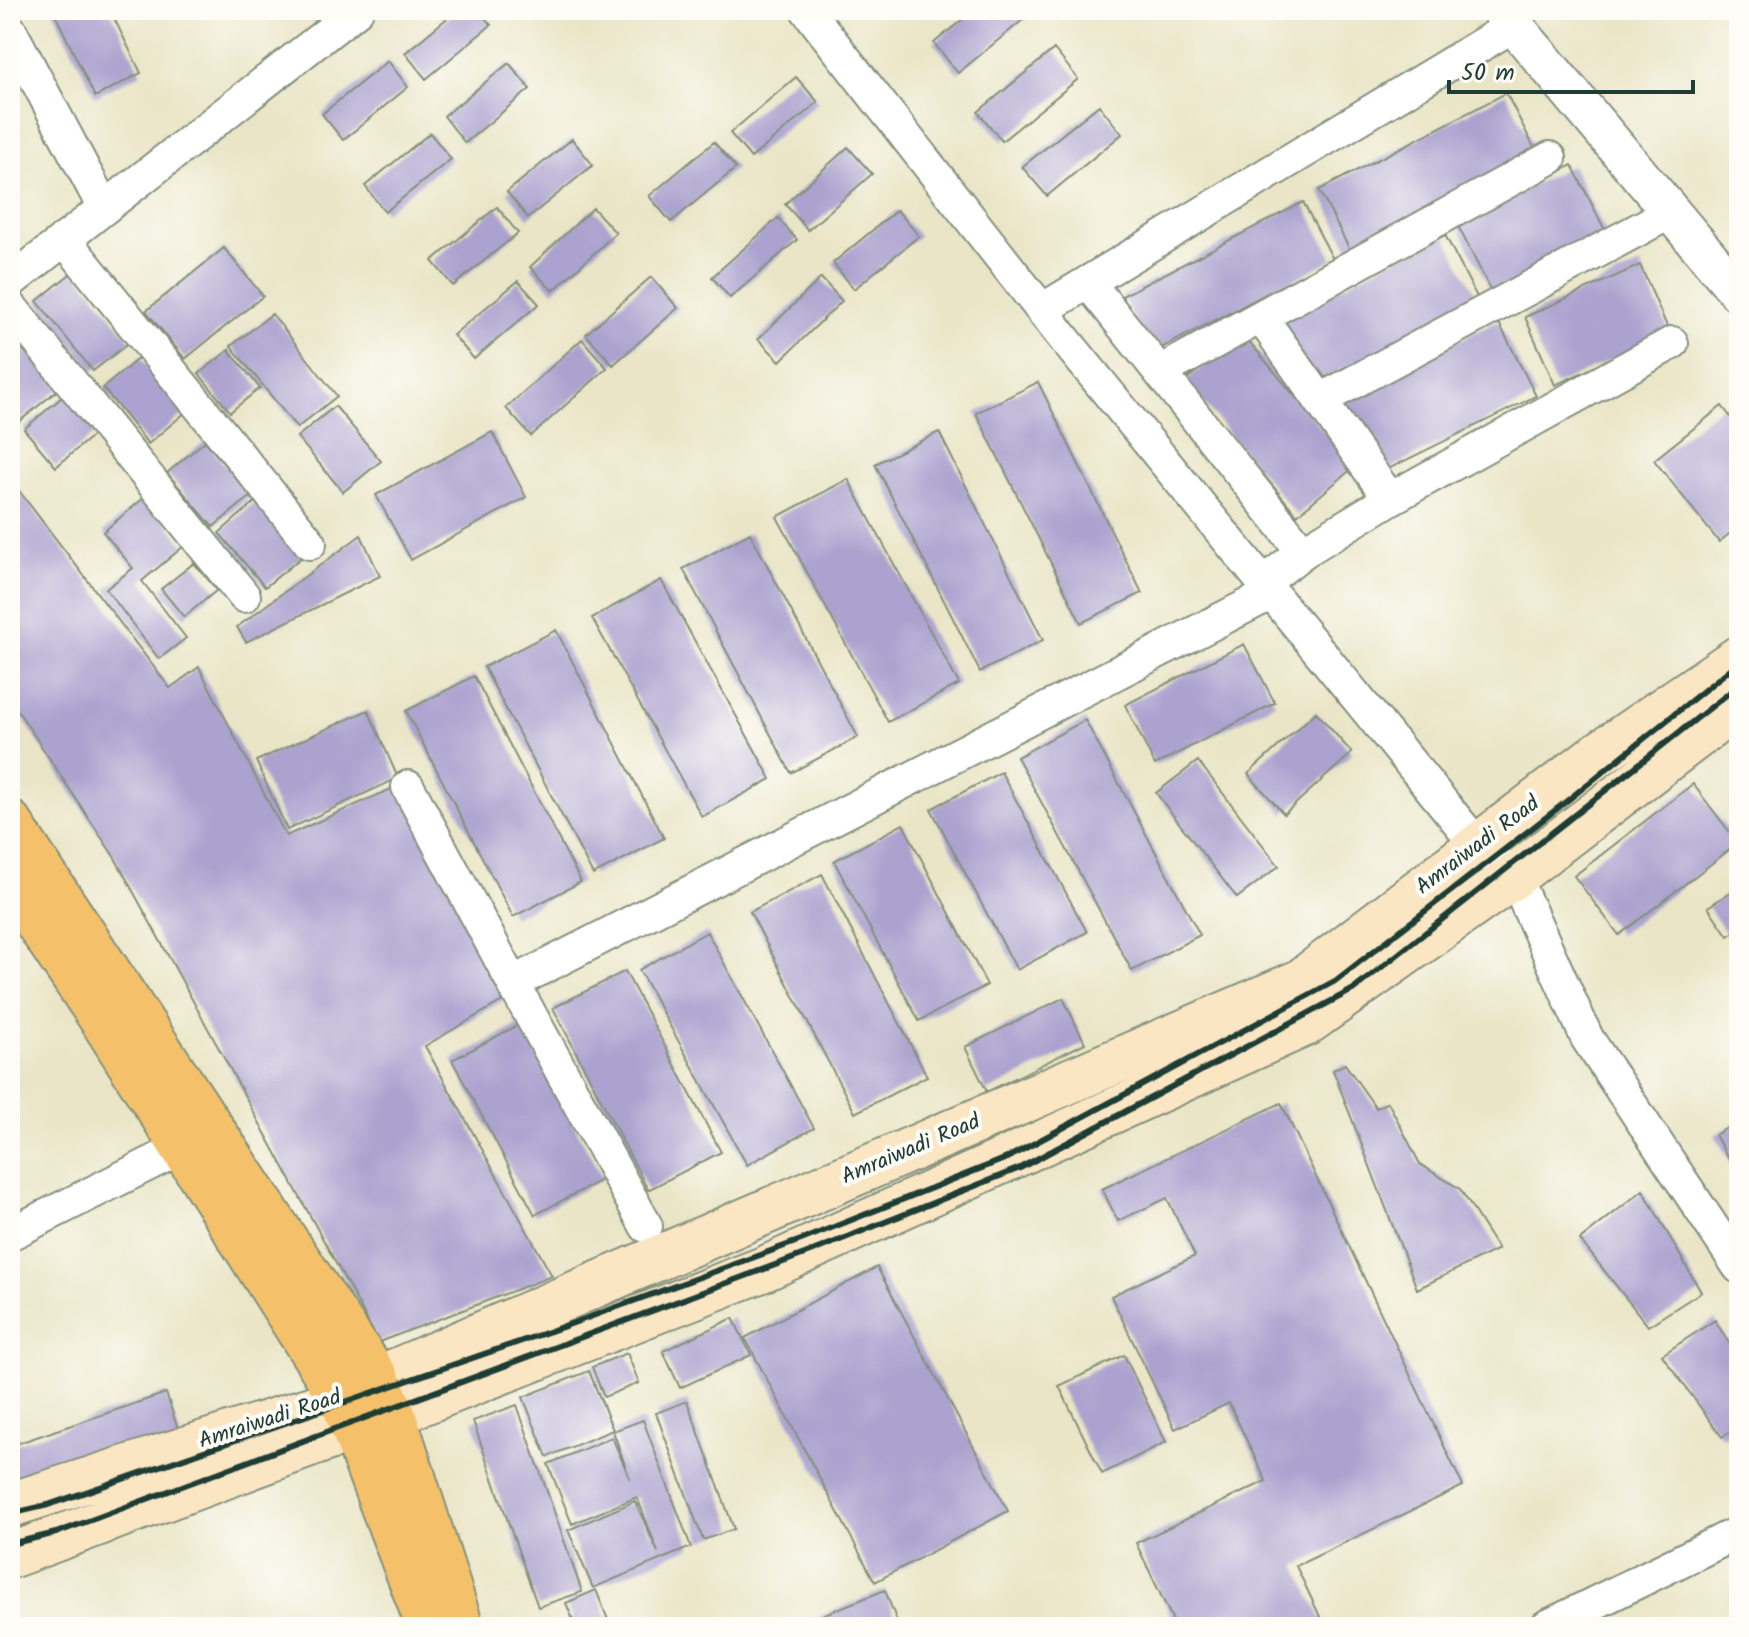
<svg xmlns="http://www.w3.org/2000/svg" width="1749" height="1637" font-family="Kalam,sans-serif">
  <rect width="100%" height="100%" fill="#fdfcf7"/>
  <filter id="ink" filterUnits="userSpaceOnUse"><feTurbulence type="fractalNoise" baseFrequency=".0125" numOctaves="2"/><feDisplacementMap in="SourceGraphic" scale="16" xChannelSelector="R" yChannelSelector="G"/><feConvolveMatrix kernelMatrix="1 2 1 2 8 2 1 2 1" color-interpolation-filters="sRGB"/></filter>
  <filter id="wash" filterUnits="userSpaceOnUse"><feTurbulence type="fractalNoise" baseFrequency=".006" numOctaves="4" result="noise"/><feDisplacementMap in="SourceGraphic" scale="32" xChannelSelector="R" yChannelSelector="G"/><feGaussianBlur stdDeviation="1.8" result="paint"/><feColorMatrix in="noise" values="0 0 0 0 0 0 0 0 0 0 0 0 0 0 0 0 0 1.4 0 .05"/><feComposite in="paint" operator="in"/></filter>
  <g filter="url(#wash)">
    <rect width="100%" height="100%" fill="#eae5c6"/>
    <g id="blocks">
      <path fill="#aba2cf" d="M53 10H110L141 73 95 97Z
        M457 10H478L491 25 426 79 405 53Z
        M974 10H1035L958 73 934 43Z
        M1054 49 1078 79 1002 141 978 112Z
        M388 61 408 87 343 140 322 114Z
        M509 63 530 89 465 143 444 116Z
        M796 77 818 102 751 158 730 133Z
        M1506 93 1537 153 1350 250 1319 190Z
        M1099 105 1122 134 1047 196 1022 167Z
        M430 133 451 159 385 212 365 186Z
        M572 139 593 165 528 218 507 192Z
        M714 142 736 168 671 222 649 196Z
        M848 147 872 174 808 230 785 204Z
        M1572 165 1608 236 1493 295 1457 224Z
        M1303 202 1333 259 1152 353 1122 296Z
        M497 207 518 233 453 286 432 261Z
        M593 208 616 233 553 291 530 267Z
        M897 210 919 236 854 289 833 263Z
        M778 218 797 240 730 298 712 277Z
        M1444 233 1478 299 1313 384 1279 319Z
        M224 248 263 296 185 359 146 311Z
        M1640 265 1670 333 1555 385 1525 317Z
        M75 270 131 341 93 371 37 301Z
        M651 277 678 308 613 365 586 334Z
        M821 278 842 301 780 361 758 339Z
        M518 281 539 304 474 359 453 335Z
        M272 314 337 396 297 428 231 346Z
        M1498 321 1536 396 1376 475 1339 400Z
        M10 326 60 388 15 425 10 419Z
        M1242 333 1354 467 1297 515 1185 381Z
        M582 339 607 368 531 436 506 408Z
        M229 350 260 388 230 412 199 374Z
        M140 357 186 412 148 444 103 388Z
        M1038 382 1142 593 1081 623 976 413Z
        M68 392 99 430 56 467 24 429Z
        M335 406 381 461 343 492 297 437Z
        M1722 406 1739 428V526L1719 542 1654 460Z
        M492 432 526 497 411 560 376 495Z
        M939 432 1043 640 980 672 875 464Z
        M205 441 251 496 213 527 167 473Z
        M10 479 170 688 199 667 286 836 400 785 509 997 425 1046 552 1276 379 1342 115 858 10 699Z
        M848 479 959 684 888 722 777 517Z
        M145 497 185 545 142 581 186 638 159 659 106 589 133 568 103 532Z
        M256 501 303 556 265 587 219 533Z
        M750 533 858 737 791 773 683 569Z
        M361 535 380 576 246 642 237 627Z
        M194 563 217 590 184 617 161 589Z
        M661 580 771 779 702 817 592 618Z
        M556 630 664 838 593 875 484 667Z
        M1244 644 1275 703 1155 765 1125 705Z
        M474 676 581 882 513 917 406 711Z
        M368 710 398 778 287 830 256 761Z
        M1316 712 1352 753 1284 814 1248 774Z
        M1085 720 1200 935 1132 971 1017 757Z
        M1198 761 1279 866 1237 898 1156 793Z
        M1001 772 1087 932 1017 970 931 809Z
        M1693 784 1738 843 1619 935 1574 876Z
        M903 824 987 985 919 1021 834 861Z
        M822 874 927 1076 855 1113 750 912Z
        M1735 889 1739 894V929L1728 936 1708 907Z
        M707 932 814 1128 747 1165 639 970Z
        M625 971 721 1152 648 1190 553 1008Z
        M1063 998 1085 1043 987 1092 965 1047Z
        M520 1024 603 1179 535 1215 452 1060Z
        M1345 1064 1376 1108 1388 1102 1420 1164 1460 1189 1498 1249 1417 1289 1333 1070Z
        M1281 1103 1463 1486 1296 1566 1325 1627H1176L1136 1543 1266 1481 1229 1403 1175 1429 1111 1296 1195 1256 1167 1198 1118 1221 1102 1189Z
        M1739 1121V1177L1715 1135Z
        M1643 1190 1701 1292 1648 1326 1580 1240Z
        M877 1267 1008 1511 875 1582 745 1338Z
        M733 1318 751 1355 680 1388 663 1351Z
        M1715 1320 1739 1360V1426L1722 1437 1662 1355Z
        M627 1353 639 1383 604 1397 592 1367Z
        M1124 1355 1166 1442 1102 1474 1059 1386Z
        M589 1371 613 1430 547 1457 523 1397Z
        M166 1393 201 1498 10 1563V1446Z
        M687 1401 734 1529 703 1540 656 1413Z
        M517 1405 582 1592 538 1607 473 1421Z
        M643 1420 691 1547 593 1588 568 1530 635 1501 658 1552 637 1497 572 1524 548 1464 612 1437 630 1479 613 1431Z
        M596 1590 611 1627H576L566 1603Z
        M885 1590 899 1627H792Z"/>
    </g>
  </g>
  <g filter="url(#ink)">
    <use href="#blocks" fill-opacity="0" stroke="#84917d" stroke-width="2"/>
    <g fill="none" stroke-linecap="round" stroke-linejoin="round">
      <g stroke="#84917d" stroke-width="36">
        <path id="minor" d="M807 10 1066 341 1478 846 1514 876 1587 1038 1739 1267
          M10 30 104 208
          M64 239 310 543
          M10 282 357 10
          M1088 282 1303 552 1263 583
          M10 306 244 596
          M1042 310 1514 25
          M1261 317 1390 499 1303 552
          M1160 372 1550 158
          M1320 400 1671 212
          M1390 499 1672 343
          M408 787 513 983
          M646 1226 513 983 1272 593
          M10 1234 183 1147
          M1546 1627 1739 1532"/>
      </g>
      <g stroke="#84917d" stroke-width="42">
        <path id="tertiary" d="M1501 10 1739 293"/>
      </g>
      <g stroke="#84917d" stroke-width="48">
        <path id="secondary" d="M10 1505 342 1399 377 1379 1300 982 1593 758 1739 658
          M10 1556 393 1414 764 1269 1305 1024 1514 876 1739 704"/>
      </g>
      <g stroke="#84917d" stroke-width="48">
        <path id="primary" d="M10 823 377 1379 393 1414 461 1627
          M10 882 101 1018 342 1399 429 1627"/>
      </g>
      <use href="#minor" stroke="#fff" stroke-width="32"/>
      <use href="#tertiary" stroke="#fff" stroke-width="38"/>
      <use href="#secondary" stroke="#fbe6c4" stroke-width="44"/>
      <use href="#primary" stroke="#f4c16b" stroke-width="44"/>
      <path stroke="#1f3d34" stroke-width="6" d="M10 1514 48 1505 565 1326 801 1240 1007 1158 1335 981 1558 808 1739 662
        M10 1544 56 1533 810 1252 1020 1168 1354 989 1739 685"/>
    </g>
  </g>
  <g text-anchor="middle" dominant-baseline="central" stroke-width="8" stroke-linejoin="round" paint-order="stroke">
    <g font-size="22" fill="#1f3d34" stroke="#fdfcf7">
      <text transform="translate(1478 846) rotate(-37)">Amraiwadi Road</text>
      <text transform="translate(911 1150) rotate(-23)">Amraiwadi Road</text>
      <text transform="translate(270 1420) rotate(-18)">Amraiwadi Road</text>
    </g>
  </g>
  <rect width="1749" height="1637" fill="none" stroke="#fdfcf7" stroke-width="40"/>
  <path d="M1449 80v12h244v-12" fill="none" stroke="#1f3d34" stroke-width="4"/>
  <text x="1461" y="80" font-size="24" fill="#1f3d34" stroke="#fdfcf7" stroke-width="6" paint-order="stroke">50 m</text>
</svg>
